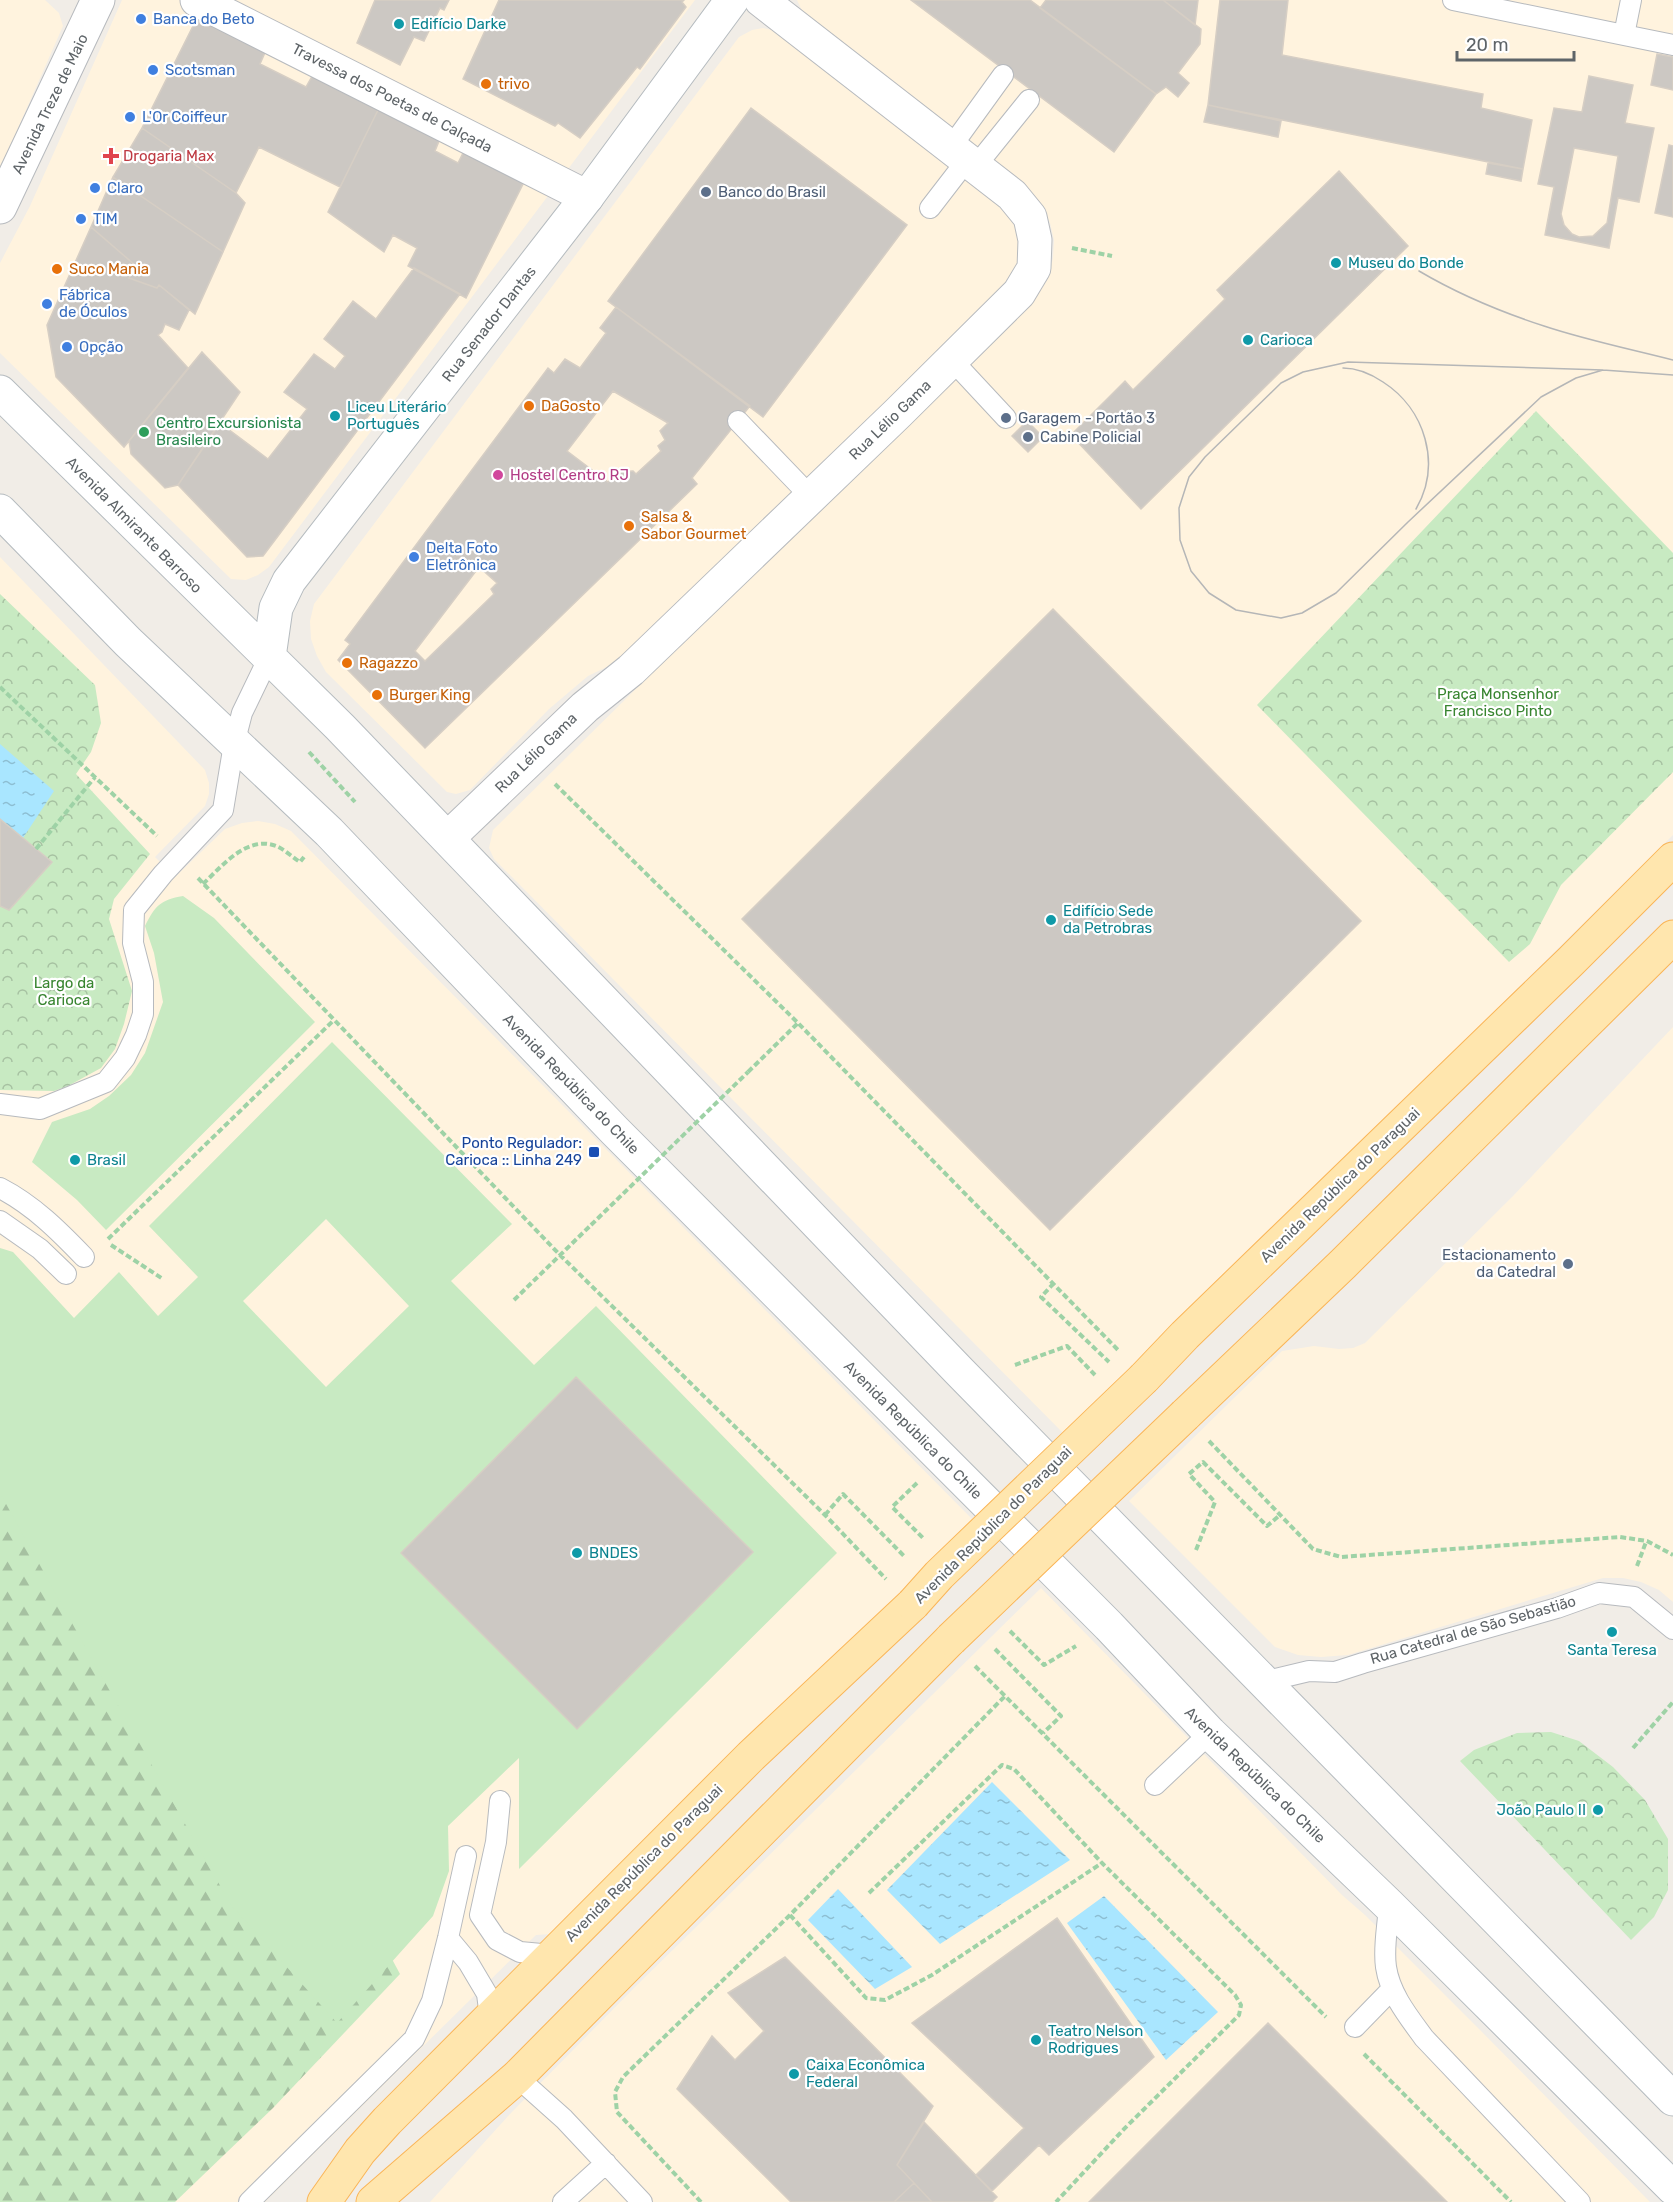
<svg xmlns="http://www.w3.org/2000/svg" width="1673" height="2202" font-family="Rubik,sans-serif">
  <defs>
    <pattern id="forest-firs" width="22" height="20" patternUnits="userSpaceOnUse" patternTransform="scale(1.5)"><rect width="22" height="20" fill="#c8eac2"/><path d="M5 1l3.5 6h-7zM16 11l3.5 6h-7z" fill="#a6c1a1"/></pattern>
    <pattern id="park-crowns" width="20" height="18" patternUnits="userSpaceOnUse" patternTransform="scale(1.5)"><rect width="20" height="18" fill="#c8eac2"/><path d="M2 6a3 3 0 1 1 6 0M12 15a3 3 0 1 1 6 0" fill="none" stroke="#a6c1a1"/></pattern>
    <pattern id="water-ripples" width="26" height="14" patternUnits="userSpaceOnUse" patternTransform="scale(1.5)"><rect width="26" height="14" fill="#a9e6ff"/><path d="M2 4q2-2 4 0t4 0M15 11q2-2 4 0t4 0" fill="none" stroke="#8dbed2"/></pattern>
  </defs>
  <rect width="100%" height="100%" fill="#f1ede7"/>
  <path fill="#fff3de" d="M0 0H45L59 13 63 26 0 169Z
    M122 0H695L269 567 258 575 246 580 231 579 0 353V263L30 206Z
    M797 0H1673V835L1065 1435 494 859 489 848 493 830 1040 290 1049 275 1053 258 1054 240 1050 223 1043 207 806 19Z
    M763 28 776 31 1011 211 1018 230 1020 246 1018 263 1012 279 964 332 615 663 588 676 549 709 470 790 456 794 447 792 326 672 317 656 311 639 310 621 314 604 739 37 752 30Z
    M0 557 205 770 209 783V794L205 806 155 857 175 877 225 829 242 823 258 821 275 824 291 831 976 1523 551 1934 536 1935 265 2202H0Z
    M1673 1027V1602L1659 1590 1641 1582 1623 1578H1603L1348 1655 1321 1657 1298 1655 1275 1647 1129 1501 1282 1351 1314 1346 1339 1349 1353 1348 1365 1343 1513 1196Z
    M1041 1588 1342 1895 1365 1915 1482 2032 1650 2202H430L511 2113 634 1988Z"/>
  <path fill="url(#forest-firs)" d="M0 1276 344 1870 400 1974 273 2108 175 2202H0Z"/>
  <path fill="url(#park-crowns)" d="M1536 411 1673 553V772L1561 885 1530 944 1509 962 1257 705Z
    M0 594 95 685 101 723 91 752 76 774 150 854 114 899 109 919 132 991 124 1024 115 1049 101 1068 68 1086 54 1091 0 1090Z
    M1551 1732 1579 1741 1613 1767 1645 1800 1668 1839V1890L1654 1917 1631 1940 1460 1761 1474 1750 1517 1733Z"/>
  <path fill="#c8eac2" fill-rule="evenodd" d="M183 896 214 918 315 1022 106 1230 77 1200 32 1162 52 1122 90 1109 109 1096 131 1075 145 1053 163 1002 154 953 145 926C155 906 160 900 183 896Z
    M332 1042 512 1224 451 1281 534 1365 596 1306 837 1553 519 1869V1758L448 1826 449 1871 433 1916 337 2023 231 1905 98 1670 0 1493V1248L13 1252 74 1318 119 1272 158 1316 198 1277 149 1226ZM326 1219 409 1306 326 1387 243 1301Z"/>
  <path fill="url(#water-ripples)" d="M0 744 54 791 23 838 0 819Z
    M992 1782 1070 1860 940 1944 887 1890Z
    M838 1889 912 1967 875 1989 808 1920Z
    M1104 1896 1218 2012 1166 2060 1067 1923Z"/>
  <path fill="#ccc8c3" stroke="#d6cec4" stroke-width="1.5" fill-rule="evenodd" d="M375 0H449L444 10 440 8 424 41 414 37 400 65 357 43Z
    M499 0H684L682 2 686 7 640 69 637 67 580 138 558 123 555 126 463 79Z
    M911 0H1030L1156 94 1114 152Z
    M1046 0H1163L1201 29 1200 44 1178 73 1189 83 1178 97 1166 87 1156 94 1040 8Z
    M1163 0H1198L1195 25Z
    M1220 0H1288L1282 55 1483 94 1481 108 1532 120 1523 169 1208 105Z
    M199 14 267 48 260 64 306 87 315 71 380 106 340 187 259 147 236 193 142 128Z
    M1657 54 1673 57V90L1651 85Z
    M1589 76 1633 85 1625 123 1654 128 1639 202 1618 198 1609 248 1545 235 1554 187 1538 184 1554 108 1582 112Z
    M1208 105 1281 121 1278 137 1204 122Z
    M380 106 441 136 435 151 458 163 466 147 526 178 466 298 408 266 417 248 393 235 384 252 328 212Z
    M751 108 907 225 763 417 608 301Z
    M142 128 236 193 245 203 223 252 113 177Z
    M1669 145 1673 146V217L1655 213Z
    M1574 148 1618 156 1607 223 1593 236 1579 237 1572 234 1564 225 1561 214Z
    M1488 163 1523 169 1521 181 1486 174Z
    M1339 171 1408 246 1141 509 1071 435 1125 381 1133 390 1225 299 1217 290Z
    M113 177 223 252 195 314 159 285 157 288 129 278 136 266 91 227Z
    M91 227 136 266 129 278 157 288 159 285 189 310 179 330 165 324 162 332 158 335 188 368 124 447 56 377 47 325Z
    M414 268 460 294 263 556 247 557 178 485 220 423 268 459 307 409 284 392 314 354 335 369 345 356 324 339 353 301 376 319Z
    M616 307 750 406 692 478 697 484 425 748 338 660 350 644 345 640 548 368 554 373 565 359 580 368 606 333 600 328ZM613 391 668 423 660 431 665 440 658 446 661 451 636 474 633 471 618 472 608 482 567 451ZM479 567 497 583 491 589 494 594 425 661 415 651Z
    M202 352 240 392 178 485 165 488 131 454 129 441Z
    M1027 421 1043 437 1028 452 1012 436Z
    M1053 609 1361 921 1050 1230 742 919Z
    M0 819 52 862 9 910 0 906Z
    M576 1377 753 1552 577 1729 401 1553Z
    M1057 1918 1154 2057 1049 2155 1039 2145 992 2191 976 2175 1024 2128 912 2023Z
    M785 1957 933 2106 897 2165 914 2183 894 2202H791L677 2089 712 2036 735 2060 764 2031 728 1993Z
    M1268 2023 1447 2202H1089Z
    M924 2122 997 2197 992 2202H932L897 2165Z
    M914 2183 932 2202H894Z"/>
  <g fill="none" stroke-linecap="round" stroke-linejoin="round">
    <g stroke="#b7babe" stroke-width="22">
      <path id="lane" d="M1453 0 1624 35
        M1631 0 1624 35 1673 45
        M951 147 1003 75
        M975 167 1029 100
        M930 208 967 160
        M952 360 1006 418
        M738 421 811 497
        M0 1104 40 1109 106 1082 125 1058 136 1035 143 1014V982L133 943 134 910 163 874 223 810 234 744 242 713 269 657
        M0 1188C33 1205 59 1231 84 1257
        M0 1221 40 1249 66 1274
        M1263 1682 1309 1671 1335 1672 1363 1663 1557 1608 1599 1593 1634 1597 1673 1629
        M1155 1785 1210 1733
        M500 1801 496 1842 480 1915 497 1940 520 1952 552 1955
        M1389 1905C1388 1925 1383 1947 1386 1967 1390 1994 1408 2016 1424 2038L1580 2202
        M448 1938 468 1962 487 1994 490 2017
        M1355 2027 1392 1989
        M517 2077 564 2119 642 2202
        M249 2202 414 2039 432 2001 448 1938 466 1856
        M563 2202 606 2163"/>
    </g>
    <g stroke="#b7babe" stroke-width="35">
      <path id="street" d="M197 0 587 197
        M0 207 98 0
        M448 838 585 707 631 670 898 413 1019 293 1034 268 1035 240 1030 217 1012 195 761 0"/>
    </g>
    <g stroke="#b5bbbf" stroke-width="35">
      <path id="secondary" d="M0 392 340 727 959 1371 1673 2099
        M0 511 128 642 329 832 615 1131 1109 1626 1210 1733 1389 1905 1673 2188
        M269 657 276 608 289 581 587 197 732 0"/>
    </g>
    <g stroke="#fab557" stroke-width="35">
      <path id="primary" d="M1144 1378 1185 1335 1571 961 1673 859
        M1185 1415 1343 1264 1673 937
        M324 2202 360 2151 387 2121 751 1756 913 1604
        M373 2202 517 2077 951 1639"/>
    </g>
    <path stroke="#9ed2a6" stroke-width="4" stroke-dasharray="6 3" stroke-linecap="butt" d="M1072 248 1112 256
      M0 687 157 836
      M309 752 355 802
      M555 784 798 1023 1119 1351
      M36 849 95 777
      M198 878 560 1255 825 1515 886 1579
      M203 884C222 866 247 835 276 846 284 849 292 857 300 862L304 857
      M748 1072 798 1023
      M108 1239 334 1020
      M111 1245 163 1279
      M1054 1283 1041 1297 1109 1362
      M514 1300 591 1225
      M1015 1365 1067 1346 1095 1375
      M1209 1441 1313 1549 1341 1557 1620 1537 1647 1541 1673 1555
      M917 1483 892 1507 924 1539
      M825 1515 843 1494 905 1557
      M1196 1550 1215 1502 1189 1474 1203 1462 1267 1526 1280 1515
      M1637 1566 1646 1542
      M1010 1631 1044 1665 1076 1646
      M995 1649 1061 1716 1043 1733
      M975 1666 1326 2017
      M1633 1748 1673 1702
      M869 1893 1002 1765 1014 1769 1102 1863 1235 1995 1241 2005 1239 2015 1124 2129 1056 2202
      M790 1915 866 1998 885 2000 932 1975 1102 1863
      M1364 2054 1511 2202
      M701 2202 617 2112 615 2092 623 2077 790 1915 1005 1696"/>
    <use href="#lane" stroke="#fff" stroke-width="20"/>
    <use href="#street" stroke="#fff" stroke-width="33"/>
    <use href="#secondary" stroke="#fff" stroke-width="33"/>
    <use href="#primary" stroke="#ffe6ae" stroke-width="33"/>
    <path stroke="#b5b6b7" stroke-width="1.5" d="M1419 271C1458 294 1501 312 1544 326 1586 340 1630 349 1673 360
      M1343 368C1357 368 1371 374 1383 382 1425 409 1442 464 1416 509
      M1603 370 1576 378 1541 397 1408 522 1336 593 1302 613 1281 618 1236 610 1209 593 1191 571 1180 540 1179 508 1189 477 1205 457 1281 383 1303 372 1348 362 1603 370 1673 375"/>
    <g stroke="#fab557" stroke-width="35" stroke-linecap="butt">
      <path id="primary-bridge" d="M913 1604 939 1575 1144 1378
        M951 1639 1185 1415"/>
    </g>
    <path stroke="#9ed2a6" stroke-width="4" stroke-dasharray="6 3" stroke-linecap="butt" d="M591 1225 748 1072"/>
    <use href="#primary-bridge" stroke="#ffe6ae" stroke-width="33"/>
  </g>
  <g fill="#3f7fe0" stroke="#fff" stroke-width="2">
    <circle cx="141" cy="19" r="6"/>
    <circle cx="153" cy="70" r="6"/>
    <circle cx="130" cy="117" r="6"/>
    <circle cx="95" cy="188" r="6"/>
    <circle cx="81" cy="219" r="6"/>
    <circle cx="47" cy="304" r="6"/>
    <circle cx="67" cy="347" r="6"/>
    <circle cx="414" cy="557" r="6"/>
  </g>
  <g fill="#0f9aa8" stroke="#fff" stroke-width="2">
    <circle cx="399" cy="24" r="6"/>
    <circle cx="1336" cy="263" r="6"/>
    <circle cx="1248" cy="340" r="6"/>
    <circle cx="335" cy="416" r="6"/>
    <circle cx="1051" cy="920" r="6"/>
    <circle cx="75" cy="1160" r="6"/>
    <circle cx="577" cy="1553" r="6"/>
    <circle cx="1612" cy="1632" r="6"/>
    <circle cx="1598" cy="1810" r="6"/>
    <circle cx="1036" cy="2040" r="6"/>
    <circle cx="794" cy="2074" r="6"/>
  </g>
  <g fill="#e8710a" stroke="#fff" stroke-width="2">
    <circle cx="486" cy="84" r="6"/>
    <circle cx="57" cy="269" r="6"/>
    <circle cx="529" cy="406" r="6"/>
    <circle cx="629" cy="526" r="6"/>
    <circle cx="347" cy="663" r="6"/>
    <circle cx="377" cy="695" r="6"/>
  </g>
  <path fill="#e0444e" stroke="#fff" stroke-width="2" d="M108 147h6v6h6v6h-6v6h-6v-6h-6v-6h6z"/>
  <g fill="#5c6f8a" stroke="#fff" stroke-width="2">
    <circle cx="706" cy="192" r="6"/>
    <circle cx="1006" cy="418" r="6"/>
    <circle cx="1028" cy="437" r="6"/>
    <circle cx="1568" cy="1264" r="6"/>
  </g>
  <circle fill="#2e9e5b" stroke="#fff" stroke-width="2" cx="144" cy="432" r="6"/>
  <circle fill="#d1479c" stroke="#fff" stroke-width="2" cx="498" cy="475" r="6"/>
  <rect fill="#1a4fb4" stroke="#fff" stroke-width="2" x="588" y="1146" width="12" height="12" rx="3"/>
  <g text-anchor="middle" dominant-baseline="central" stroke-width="4.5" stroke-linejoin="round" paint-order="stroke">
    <g font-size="15" fill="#366cbe" stroke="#fff" text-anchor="start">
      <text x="153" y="19">Banca do Beto</text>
      <text x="165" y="70">Scotsman</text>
      <text x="142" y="117">L'Or Coiffeur</text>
      <text x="107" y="188">Claro</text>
      <text x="93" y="219">TIM</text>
      <text x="59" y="295">Fábrica<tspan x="59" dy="17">de Óculos</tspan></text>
      <text x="79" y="347">Opção</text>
      <text x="426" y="548">Delta Foto<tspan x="426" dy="17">Eletrônica</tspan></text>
    </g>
    <g font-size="15" fill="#0d838f" stroke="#fff" text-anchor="start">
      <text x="411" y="24">Edifício Darke</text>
      <text x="1348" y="263">Museu do Bonde</text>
      <text x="1260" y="340">Carioca</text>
      <text x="347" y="407">Liceu Literário<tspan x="347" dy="17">Português</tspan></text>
      <text x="1063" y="911">Edifício Sede<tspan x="1063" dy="17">da Petrobras</tspan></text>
      <text x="87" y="1160">Brasil</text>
      <text x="589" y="1553">BNDES</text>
      <text x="1612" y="1650" text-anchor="middle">Santa Teresa</text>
      <text x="1586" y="1810" text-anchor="end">João Paulo II</text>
      <text x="1048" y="2031">Teatro Nelson<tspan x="1048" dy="17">Rodrigues</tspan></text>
      <text x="806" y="2065">Caixa Econômica<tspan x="806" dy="17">Federal</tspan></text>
    </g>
    <g font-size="15" fill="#c56008" stroke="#fff" text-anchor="start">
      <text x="498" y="84">trivo</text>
      <text x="69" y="269">Suco Mania</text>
      <text x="541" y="406">DaGosto</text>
      <text x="641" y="517">Salsa &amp;<tspan x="641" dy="17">Sabor Gourmet</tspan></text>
      <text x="359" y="663">Ragazzo</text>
      <text x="389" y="695">Burger King</text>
    </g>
    <g font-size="15" fill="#5e6468" stroke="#fff">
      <text transform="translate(392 98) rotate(27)">Travessa dos Poetas de Calçada</text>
      <text transform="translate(50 104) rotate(-64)">Avenida Treze de Maio</text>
      <text transform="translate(489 324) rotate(-52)">Rua Senador Dantas</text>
      <text transform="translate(890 420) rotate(-44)">Rua Lélio Gama</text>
      <text transform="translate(134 525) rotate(45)">Avenida Almirante Barroso</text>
      <text transform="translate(536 753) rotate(-44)">Rua Lélio Gama</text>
      <text transform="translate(571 1084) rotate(46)">Avenida República do Chile</text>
      <text transform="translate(1340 1185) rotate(-44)">Avenida República do Paraguai</text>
      <text transform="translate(913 1430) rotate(45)">Avenida República do Chile</text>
      <text transform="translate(993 1525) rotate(-45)">Avenida República do Paraguai</text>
      <text transform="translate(1473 1630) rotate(-16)">Rua Catedral de São Sebastião</text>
      <text transform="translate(1255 1775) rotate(44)">Avenida República do Chile</text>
      <text transform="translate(644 1863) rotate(-45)">Avenida República do Paraguai</text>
    </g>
    <g font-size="15" fill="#be3a42" stroke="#fff" text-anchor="start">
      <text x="123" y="156">Drogaria Max</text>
    </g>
    <g font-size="15" fill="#4e5e75" stroke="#fff" text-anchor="start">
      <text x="718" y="192">Banco do Brasil</text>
      <text x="1018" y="418">Garagem - Portão 3</text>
      <text x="1040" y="437">Cabine Policial</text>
      <text x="1556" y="1255" text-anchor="end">Estacionamento<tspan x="1556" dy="17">da Catedral</tspan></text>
    </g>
    <g font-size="15" fill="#27864d" stroke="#fff" text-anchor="start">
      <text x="156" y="423">Centro Excursionista<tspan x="156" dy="17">Brasileiro</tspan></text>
    </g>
    <g font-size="15" fill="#b23c85" stroke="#fff" text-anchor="start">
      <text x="510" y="475">Hostel Centro RJ</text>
    </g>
    <g font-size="15" fill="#388530" stroke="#fff">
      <text x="1498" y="694">Praça Monsenhor<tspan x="1498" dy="17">Francisco Pinto</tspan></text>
      <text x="64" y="983">Largo da<tspan x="64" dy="17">Carioca</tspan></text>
    </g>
    <g font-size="15" fill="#164399" stroke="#fff" text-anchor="end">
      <text x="582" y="1143">Ponto Regulador:<tspan x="582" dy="17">Carioca :: Linha 249</tspan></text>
    </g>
  </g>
  <path d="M1457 51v9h117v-9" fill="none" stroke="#5e6468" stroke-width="3"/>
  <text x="1466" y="51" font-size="18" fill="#5e6468" stroke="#ffffff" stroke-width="4.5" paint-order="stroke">20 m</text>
</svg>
